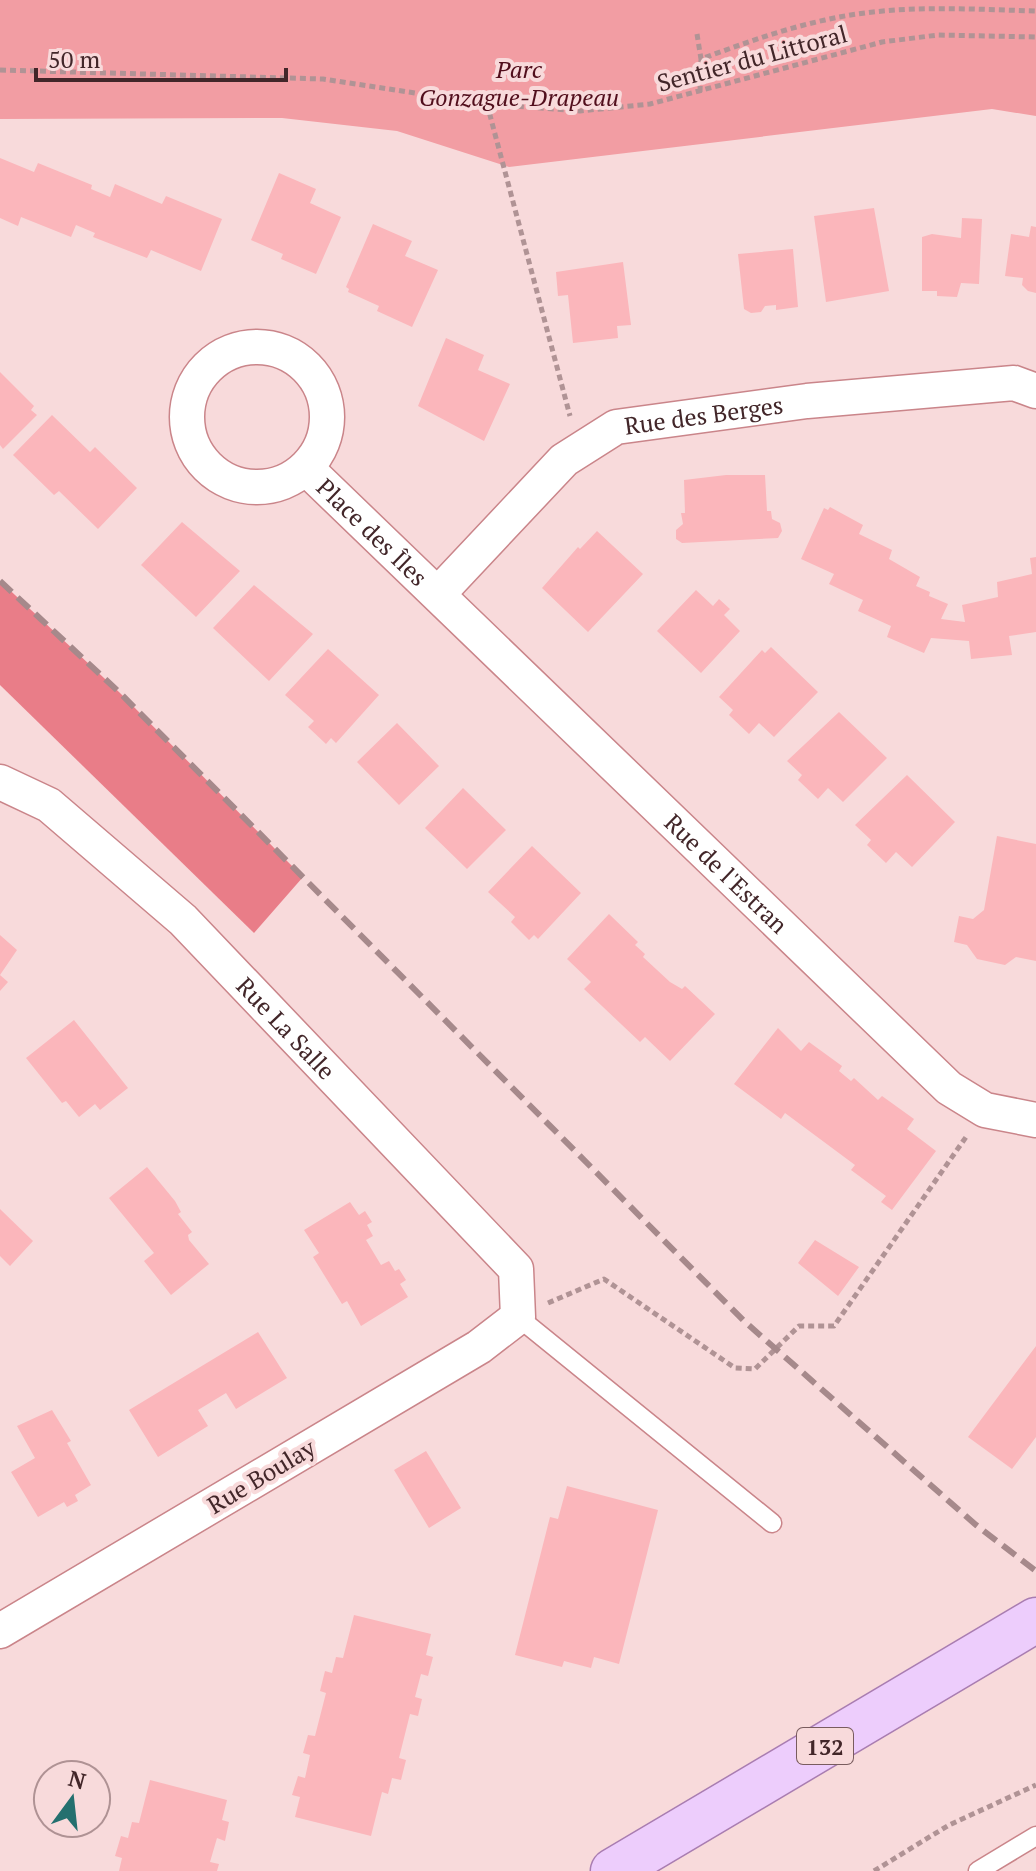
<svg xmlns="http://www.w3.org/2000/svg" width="1036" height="1871" font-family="'PT Serif',serif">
  <rect width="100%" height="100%" fill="#f8dadb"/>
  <path fill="#f29da3" d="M0 0H1036V116L992 109 509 167 397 131 282 118 0 119Z"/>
  <path fill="#e97d88" d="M0 581 119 692 303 877 254 933 0 685Z"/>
  <path fill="#fbb6bb" d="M0 158 34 172 38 163 92 185 91 189 110 197 115 184 162 204 166 196 222 219 201 271 151 250 147 258 93 237 95 233 76 225 71 237 21 217 18 226 0 218Z
    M279 173 316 189 310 203 341 217 316 274 281 259 283 254 251 240Z
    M874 208 889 291 826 302 814 216Z
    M962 218 982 219 979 284 961 283 957 297 937 296V291H922V237L932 234 961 238Z
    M373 224 412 241 405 256 438 270 412 327 377 311 379 306 348 292 349 289 346 287Z
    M1031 226 1036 227V293L1028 291 1022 285 1023 278 1005 276 1011 234 1029 237Z
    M793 249 798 307 776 310V305L765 306 761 312 751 313 744 309 738 254Z
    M623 262 631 325 617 326 618 338 573 343 568 295 558 296 556 272Z
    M446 338 484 355 478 370 510 384 484 441 418 406Z
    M0 372 34 406 31 410 37 415 3 449 0 445Z
    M52 415 90 452 95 447 137 488 98 529 59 491 54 495 13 455Z
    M726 475H765L767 511H771L772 519 780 523 782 531 778 538 682 543 676 539V530L683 524 681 513H685L684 480Z
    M830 507 863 525 859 534 892 550 889 559 920 577 916 586 930 592 929 596 948 604 941 619 965 622 962 605 998 597 997 582 1032 574 1030 558 1036 557V632L1009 636 1012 655 971 659 969 641 931 638 924 653 887 637 891 626 858 611 863 600 829 584 834 574 801 559 824 508 828 510Z
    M182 522 240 571 196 617 141 565Z
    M597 531 643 574 588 632 542 588 578 547 580 549Z
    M254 585 313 634 269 681 213 628Z
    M696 590 713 606 719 599 730 609 724 615 740 631 701 673 657 631Z
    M771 647 818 692 774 737 759 723 749 734 729 715 733 710 719 697 762 650 765 653Z
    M328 649 379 695 336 743 331 738 326 744 308 727 314 721 285 695Z
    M839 712 887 758 843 802 828 788 818 799 798 780 802 775 787 761Z
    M397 723 439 766 399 805 357 762Z
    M907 775 955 822 912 867 896 852 886 863 867 845 871 840 855 825Z
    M463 788 506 830 467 869 425 828Z
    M997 836 1036 844V961L1016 957 1005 965 977 959 967 945 954 942 959 916 973 919 984 910Z
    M532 846 581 893 538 939 534 935 529 940 511 922 515 917 488 892Z
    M609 914 638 942 635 945 645 954 643 957 670 982 682 989 685 986 715 1014 670 1061 645 1037 640 1042 584 989 591 982 567 959Z
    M0 935 17 950 0 975 8 982 0 991Z
    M74 1020 128 1088 100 1110 95 1104 79 1117 66 1101 62 1103 26 1058Z
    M778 1028 801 1051 809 1042 842 1066 839 1071 851 1081 854 1078 878 1100 882 1096 914 1119 907 1129 936 1151 892 1210 881 1202 886 1196 851 1170 855 1165 785 1113 781 1119 734 1084Z
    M147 1167 175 1201 181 1212 178 1214 192 1232 188 1235 189 1240 209 1264 171 1295 144 1261 154 1253 109 1198Z
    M350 1202 359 1215 365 1211 372 1222 367 1225 373 1236 366 1240 381 1265 389 1261 395 1271 399 1269 406 1280 400 1284 408 1297 361 1326 347 1301 342 1304 313 1257 319 1253 304 1230Z
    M0 1209 33 1241 10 1266 0 1256Z
    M815 1240 859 1267 838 1296 798 1263Z
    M258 1332 287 1378 236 1409 226 1393 198 1410 208 1426 158 1457 129 1410Z
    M1036 1346V1437L1012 1469 968 1437Z
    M52 1410 71 1441 67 1443 91 1485 75 1495 78 1501 67 1507 64 1502 38 1517 11 1472 35 1458 17 1426Z
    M426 1451 461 1508 429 1528 394 1470Z
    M567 1486 658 1510 619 1664 594 1657 591 1668 564 1661 562 1667 515 1655 550 1517 558 1519Z
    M354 1615 431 1634 426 1655 433 1657 428 1676 421 1674 415 1697 422 1699 418 1716 410 1714 399 1758 406 1760 401 1780 392 1778 388 1794 382 1792 371 1836 295 1817 300 1797 292 1795 298 1776 305 1778 310 1755 303 1753 308 1735 315 1736 326 1693 320 1691 325 1671 332 1673 336 1657 343 1658Z
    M150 1780 227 1800 222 1820 229 1822 225 1841 217 1838 210 1862 219 1864 217 1871H119L122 1858 115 1856 121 1836 128 1838 132 1822 139 1823Z"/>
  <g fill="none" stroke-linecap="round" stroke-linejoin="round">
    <g stroke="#ca858a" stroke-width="21">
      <path id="lane" d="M518 1317 772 1523
        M978 1871 1036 1836"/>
    </g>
    <g stroke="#ca858a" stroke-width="37">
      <g id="street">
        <circle cx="257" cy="417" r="70"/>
        <path id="s1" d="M306 468 949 1088 985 1110 1036 1120"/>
        <path id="s2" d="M438 594 564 460 616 427 807 401 1014 383 1036 391"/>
        <path id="s3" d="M0 782 49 805 183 920 516 1269 518 1317 479 1347 0 1631"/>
      </g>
    </g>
    <g stroke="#a97db1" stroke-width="47">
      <path id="primary" d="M613 1871 1036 1620"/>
    </g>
    <path stroke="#b09395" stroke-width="5" stroke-dasharray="6 4" stroke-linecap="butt" d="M697 34 701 59C742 44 783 29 825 20 894 4 966 9 1036 11
      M0 70 323 79 487 104 580 111 650 104 882 42 938 35 1036 37
      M700 92 701 59
      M487 104 570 416
      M548 1303 604 1279 735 1368 755 1369 799 1326H834L966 1137
      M874 1871 949 1825 1036 1785"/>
    <use href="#lane" stroke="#fff" stroke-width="18"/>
    <use href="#street" stroke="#fff" stroke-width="34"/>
    <use href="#primary" stroke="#edcdfc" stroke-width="44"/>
    <path stroke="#a6898b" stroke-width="6" stroke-dasharray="16 8" stroke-linecap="butt" d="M0 581 119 692 744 1321 976 1525 1036 1571"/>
  </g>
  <g text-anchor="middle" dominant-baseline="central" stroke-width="8" stroke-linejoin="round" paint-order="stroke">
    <rect fill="#f8dadb" stroke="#795c5e" stroke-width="2" x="797" y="1728" width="56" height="36" rx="6"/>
    <g font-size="22" font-weight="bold" fill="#422629">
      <text x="825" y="1746">132</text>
    </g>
    <g font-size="24" fill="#422629" stroke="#f8dadb">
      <text transform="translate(752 58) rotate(-15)">Sentier du Littoral</text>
      <text stroke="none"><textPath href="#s2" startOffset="334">Rue des Berges</textPath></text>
      <text stroke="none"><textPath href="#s1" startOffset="92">Place des Îles</textPath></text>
      <text stroke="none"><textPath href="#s1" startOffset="584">Rue de l'Estran</textPath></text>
      <text stroke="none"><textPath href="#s3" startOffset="380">Rue La Salle</textPath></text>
      <text transform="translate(261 1476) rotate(-31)">Rue Boulay</text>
    </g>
    <g font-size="24" font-style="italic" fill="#510e1c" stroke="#f8dadb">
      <text x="519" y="69">Parc<tspan x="519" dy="28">Gonzague-Drapeau</tspan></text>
    </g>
  </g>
  <g transform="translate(72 1799) rotate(15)"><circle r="38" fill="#f8dadb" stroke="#af9294" stroke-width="2"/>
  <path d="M0-6L14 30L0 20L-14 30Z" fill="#24706f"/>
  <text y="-12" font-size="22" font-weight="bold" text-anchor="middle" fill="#422629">N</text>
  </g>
  <path d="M36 68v12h250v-12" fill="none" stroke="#422629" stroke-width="4"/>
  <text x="48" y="68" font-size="24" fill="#422629" stroke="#f8dadb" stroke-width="6" paint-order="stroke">50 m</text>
</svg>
